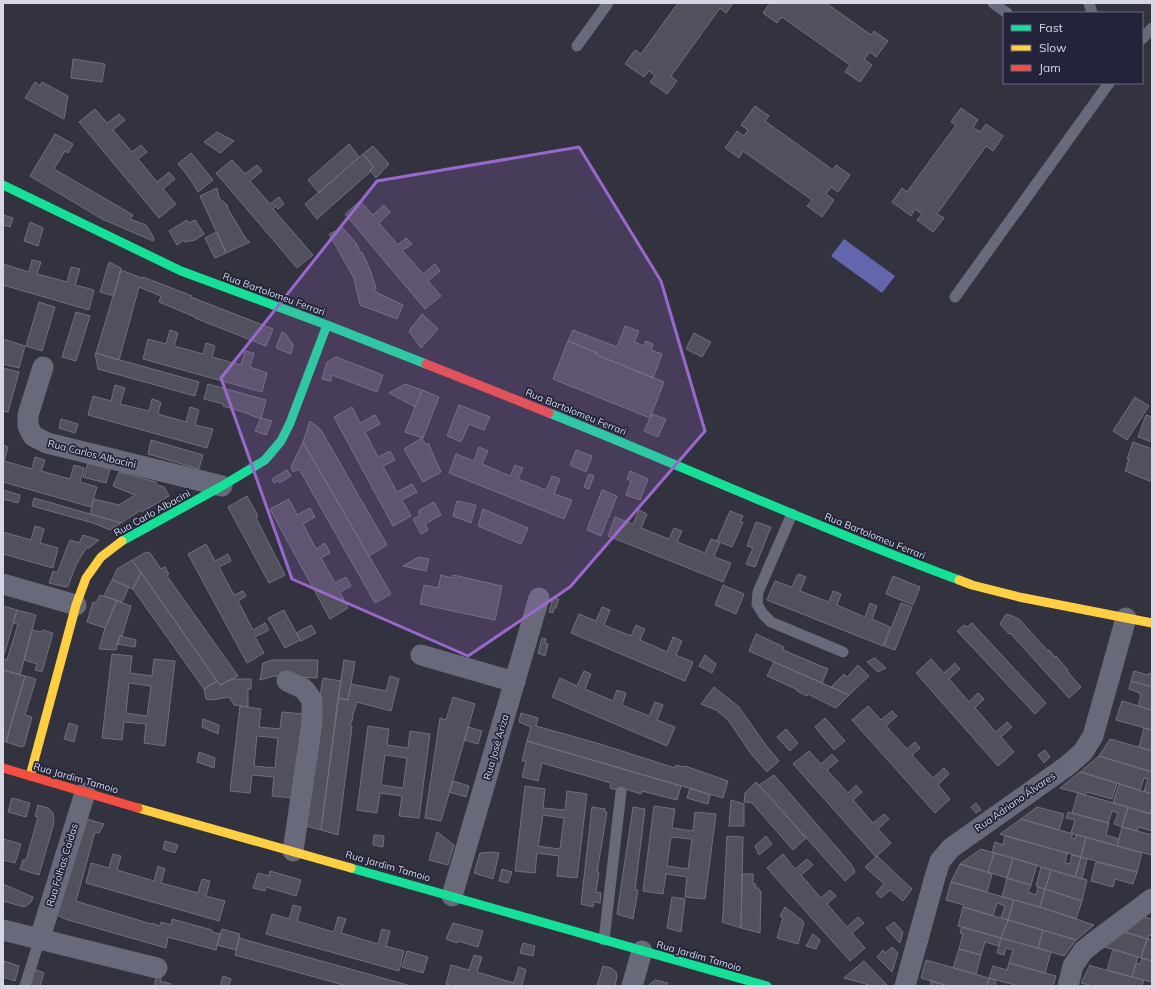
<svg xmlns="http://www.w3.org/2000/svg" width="1155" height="989" font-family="Mulish,sans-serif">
  <rect width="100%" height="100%" fill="#32333f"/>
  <path fill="#6365ad" d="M844 239 895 276 882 293 831 256Z"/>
  <path fill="#50515c" stroke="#6f707a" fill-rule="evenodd" d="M678 3H733L726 13 720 8 671 76 677 81 667 94 650 82 655 76 649 71 644 77 625 64 635 50 641 54Z
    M770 3H826L871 35 874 31 888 41 876 57 870 52 864 59 872 65 860 82 845 72 850 65 782 17 777 23 763 13Z
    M73 59 105 64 102 82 71 78Z
    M35 82 40 86 42 82 68 96 64 119 25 98Z
    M755 106 769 116 765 121 833 170 836 165 850 175 838 192 831 187 826 194 834 200 822 217 807 206 812 200 743 151 739 158 725 148 737 131 744 136 748 130 741 125Z
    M961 108 978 120 973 127 980 132 986 124 1003 136 993 151 986 146 937 214 944 218 933 232 917 220 922 214 915 209 911 216 892 202 902 188 907 192 956 125 951 122Z
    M95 109 107 123 119 114 125 120 113 130 132 152 141 145 147 152 138 159 157 182 169 172 175 179 163 189 176 204 159 218 79 122Z
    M217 132 234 141 220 153 204 142Z
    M55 134 73 144 68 153 65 151 54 169 133 215 130 219 146 225 154 238 153 241 102 219 30 176Z
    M349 144 359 157 319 193 308 180Z
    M373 146 389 164 376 178 370 170 374 167 363 154Z
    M191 153 213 180 198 192 188 176 178 164Z
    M363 154 374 167 370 170 371 171 317 219 305 204Z
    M232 160 245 174 257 165 262 171 250 181 270 204 279 197 284 204 278 209 276 206 273 209 313 255 297 268 216 173Z
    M217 188 219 198 228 206 227 207 246 239 250 242 226 253 200 196Z
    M360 201 373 215 384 205 390 212 379 223 398 245 406 238 412 244 405 249 404 248 402 250 423 274 435 264 440 271 428 281 441 296 425 309 345 214Z
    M3 215 13 218 10 227 3 225Z
    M187 220 189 223 195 220 204 234 195 240 185 242 184 240 177 245 169 231Z
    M30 222 43 228 38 246 24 241Z
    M343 228 356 243 361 253 362 252 370 270 376 288 373 289 378 293 403 305 397 319 360 305 354 278 329 234Z
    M217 232 226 253 215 258 205 238Z
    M32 260 41 262 37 274 67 282 71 267 80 269 75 285 94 290 89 310 3 285V264L29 272Z
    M109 262 121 268 114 296 100 292Z
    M121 270 142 278 143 277 192 296 191 297 273 329 266 346 195 318V317L159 302 161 296 139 287 119 360 96 353Z
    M39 302 55 307 42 351 26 346Z
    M76 312 90 316 76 361 62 357Z
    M422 314 438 329 421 348 409 331Z
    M625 326 639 331 634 342 644 346 646 341 653 344 651 350 662 354 653 378 597 355V353L568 341 573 330 617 347Z
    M170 330 178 333 174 346 203 354 206 343 215 346 212 357 241 365 245 351 254 353 250 367 267 373 262 392 143 359 148 339 166 344Z
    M282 332 286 334 293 345 291 354 276 348Z
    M694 333 711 342 702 357 686 349Z
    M3 339 25 346 19 368 3 364Z
    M568 341 597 353V355L664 382 650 418 553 379Z
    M95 353 199 382 195 396 98 369Z
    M336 357 383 375 377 392 332 375 331 381 322 379 327 362Z
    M3 368 19 372 8 412 3 411Z
    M208 384 266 400 261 419 243 412 223 406 224 404 204 399Z
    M405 384 422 390 415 407 389 393Z
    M115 385 125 388 120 404 149 411 152 399 161 402 158 414 186 422 190 407 199 410 195 425 213 429 207 448 88 415 93 396 111 401Z
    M422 390 439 397 423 438 405 432Z
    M1135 397 1149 406 1127 440 1113 431Z
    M459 405 490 417 484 430 469 424 461 442 447 436Z
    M352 407 360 423 375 415 380 424 365 432 378 457 390 451 395 460 383 466 397 492 412 484 417 492 402 500 411 516 393 526 334 417Z
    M652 414 666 419 658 437 644 431Z
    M1146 415 1152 417V442L1138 437Z
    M261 418 272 421 266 435 255 431Z
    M61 419 78 424 75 433 59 428Z
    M310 421 321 430 387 545 369 556 303 442Z
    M422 438 426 445 428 443 441 472 423 482 404 449Z
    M151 440 203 455 199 469 148 454Z
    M303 442 391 594 375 603 299 469 293 472 291 467Z
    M1133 442 1152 449V482L1125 471 1129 459H1127Z
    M3 445 8 447 4 461 32 469 35 457 45 460 41 471 70 479 74 465 84 468 80 482 97 487 91 507 3 482Z
    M479 447 488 451 482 464 510 476 515 465 523 468 518 479 546 490 552 476 560 479 554 494 572 500 564 519 449 473 456 454 474 461Z
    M576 450 592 456 586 472 570 465Z
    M88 463 110 469 106 483 83 477Z
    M287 470 291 476 279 483 278 480 274 483 272 479Z
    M630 471 648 479 640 500 626 495 631 481 627 479Z
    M119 472 156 482 157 485 164 487 169 496 142 512 141 510 121 523 90 514 94 499 119 505 135 495 113 486Z
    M589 474 594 476 589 489 584 487Z
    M3 490 20 495 18 503 3 499Z
    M602 490 617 496 601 536 587 530Z
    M247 496 258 516 256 518 285 575 269 583 228 507Z
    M34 498 90 514 121 523 110 530 93 523 32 506Z
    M289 499 297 515 310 508 315 517 303 524 316 549 325 543 330 553 321 558 335 583 346 577 351 586 340 592 348 608 330 619 270 509Z
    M457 501 476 505 471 523 453 516Z
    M434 502 441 515 425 524 428 530 421 534 413 519 420 515 418 511Z
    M483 509 528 528 521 544 478 526Z
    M639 510 647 514 641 528 669 539 674 528 682 531 677 542 705 553 711 539 720 542 714 557 731 563 723 582 608 536 615 517 633 524Z
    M730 511 743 516 740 522H743L732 547 717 541Z
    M756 522 771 527 755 567 746 564 753 548 747 546Z
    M35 526 44 529 40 543 58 548 53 568 3 554V532L31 540Z
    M83 535 99 540 89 548 87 547 82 555 76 565 68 586 66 587 49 583 53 571 57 573 70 540 79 543Z
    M206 544 215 561 228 554 231 561 219 567 234 595 243 591 246 596 238 601 253 630 265 623 269 630 255 637 264 653 247 663 188 554Z
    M146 552 150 553 161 569 165 567 169 574 167 576 238 676 220 685 217 681 132 560Z
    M419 557 429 559 426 571 403 566Z
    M132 560 141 572 133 589 112 580 117 569Z
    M141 572 217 681 204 689 133 589Z
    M798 574 806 577 800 591 829 602 833 591 841 594 837 605 865 617 870 603 877 606 872 619 890 627 883 646 767 600 775 581 792 587Z
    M441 575 452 578 453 575 502 586 495 620 420 604 424 585 438 588Z
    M893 576 920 587 913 605 886 594Z
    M112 580 129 587 122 602 104 596Z
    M723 585 744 594 736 614 715 605Z
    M100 595 117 601 105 628 87 622 93 602 96 603Z
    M553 598 559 599 556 608H554L553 613 549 612Z
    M117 601 131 606 122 636H120L116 650 99 649 105 628Z
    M901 603 912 607 895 650 884 646Z
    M3 606 17 610 4 655H3Z
    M602 607 610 610 604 625 631 636 636 625 645 629 640 640 667 652 673 637 682 641 676 655 693 662 685 681 571 633 579 614 596 621Z
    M17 610 36 615 20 675 3 670V659L7 660 18 624 13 623Z
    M284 610 300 640 285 648 268 618Z
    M1006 614 1012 616 1019 619 1048 651 1049 650 1055 657 1056 656 1068 670 1067 671 1081 687 1069 698 1010 633 1009 634 1000 624Z
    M972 623 1046 703 1035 714 957 631 964 625 967 627Z
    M311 625 316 633 301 641 296 633Z
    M32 630 41 632 42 630 53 633 42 672 35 670 37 664 24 660Z
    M756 634 784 647 783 650 828 669 822 683 749 651Z
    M120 636 136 640 135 647 117 644Z
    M542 638 546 639 545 643 548 644 545 656 538 653Z
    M112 654 132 656 130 673 152 676 154 659 175 661 165 746 144 743 146 724 124 722 122 740 102 738ZM129 683 151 686 147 716 126 713Z
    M705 655 716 664 712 673 699 666Z
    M875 658 886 668 878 672 867 662Z
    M931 659 944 673 955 663 960 669 949 679 969 702 978 693 984 699 975 708 996 732 1007 722 1012 727 1001 737 1014 752 998 766 916 673Z
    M272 660H318L317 678 274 676 260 680 263 663Z
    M344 660 355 662 348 700 338 698Z
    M774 662 831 687 849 695 836 708 808 694 807 696 797 691 798 690 767 676Z
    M858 665 869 676 849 695 831 687 844 674 847 677Z
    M3 670 25 676 6 742 3 741Z
    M584 671 591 674 585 689 613 701 617 690 626 693 622 705 649 716 655 702 663 705 657 720 675 727 667 746 552 697 560 678 577 686Z
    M1134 671 1148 675 1149 673 1152 674V687L1131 681Z
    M25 676 36 679 25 715 32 717 24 746 22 747 6 742Z
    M390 676 399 679 391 711 357 702 352 717 353 718 350 726 352 727 338 835 321 830 338 698 348 700 351 684 386 691Z
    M323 678 341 681 321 830 306 826 317 715Z
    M232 679H251V689H248V707L234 705 229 697 212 700 206 699 204 689 217 681 220 685Z
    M1131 681 1152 687V710L1138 706 1141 696 1140 695V693L1129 689Z
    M714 687 739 707 765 744 779 761 767 772 752 755 728 720 716 710 701 704Z
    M453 697 475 704 441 821 425 818 440 718 446 720Z
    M1122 701 1152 710V730L1116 720Z
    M240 706 261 709 259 727 280 729 282 712 303 714 292 798 272 796 274 777 252 775 250 793 230 791ZM257 736 278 738 275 768 254 766Z
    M868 706 881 720 892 711 897 716 886 726 907 749 915 742 920 748 912 755 933 778 944 768 949 774 938 785 950 799 935 813 852 720Z
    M521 713 538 718 536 726 600 744 675 768 676 765 684 767 685 766 728 781 723 798 527 741 531 727 519 722Z
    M825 718 845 741 834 750 815 727Z
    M203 719 219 725 218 734 202 727Z
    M69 723 78 726 74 742 64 739Z
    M368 726 389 729 387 745 408 748 410 731 430 734 419 818 399 816 402 796 380 793 377 813 357 810ZM385 755 407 758 403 788 381 785Z
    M468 727 482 731 478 744 464 740Z
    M1144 728 1152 730V751L1139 747Z
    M786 729 798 743 790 751 777 737Z
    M1110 739 1152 751V772L1099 756Z
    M527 741 681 786 677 800 642 791 641 794 621 788V791L610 788 611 783 542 763 538 781 522 777 526 761H522Z
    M1045 750 1050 757 1044 763 1038 755Z
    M809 751 821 764 832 754 838 761 827 770 848 793 856 785 862 792 853 800 873 823 884 814 889 819 878 829 891 843 876 857 793 764Z
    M199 752 215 758 214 768 197 762Z
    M1099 756 1152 772V794L1144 791 1148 779 1144 778 1140 790 1080 772Z
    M1080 772 1117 783 1112 799 1087 792 1085 795 1060 788Z
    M774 775 851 864 855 872 845 881 759 785Z
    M453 781 469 786 466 797 449 792Z
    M756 782 806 838 793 850 752 803 744 802 745 793Z
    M1119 784 1152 794V808L1150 814 1113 803Z
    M525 786 545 789 543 808 565 810 567 791 587 794 577 878 557 876 559 856 537 853 535 873 515 871ZM543 815 564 818 560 849 538 846Z
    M690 788 710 795 708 804 687 798Z
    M1078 793 1128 807 1122 827 1114 824 1118 813 1112 811 1108 823 1072 813Z
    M12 798 30 803 26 817 8 812Z
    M731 800 744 804V826H729Z
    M976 803 981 810 976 813 971 807Z
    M38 805 48 808 53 813 54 823 39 875 20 869 23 860H26L38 817 35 816Z
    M654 806 675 809 672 828 693 831 695 812 716 814 705 899 685 897 687 877 666 874 663 894 643 891ZM671 837 692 839 688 869 667 866Z
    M592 807 605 809V812H607L597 872H599L596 892 601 893 600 903 594 902 593 907 581 904Z
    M633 807 645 809 635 890H638L633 919 617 914Z
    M1037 807 1064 814 1059 830 1021 819Z
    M1128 807 1152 814V831L1138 827 1137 831 1122 827Z
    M1068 812 1109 823 1106 835 1119 839 1117 846 1071 833 1075 820 1066 818Z
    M83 818 104 824 99 833 95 832 76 901 151 924 152 923 160 926 161 922 171 925 172 919 212 930V932L220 934 216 950 168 937 166 948 65 919 57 915Z
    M1021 819 1073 834 1071 838 1075 839 1076 835 1086 837 1081 857 1000 834Z
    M1122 827 1152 835V855L1117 846Z
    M437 832 454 845 448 865 429 860Z
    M374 835 384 836 383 847 373 845Z
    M727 836 743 837 741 928 722 922 723 914Z
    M766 836 772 844 759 855 755 846Z
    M1005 836 1067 853 1065 863 1070 864 1072 855 1081 857 1075 877 992 852 995 842 1003 845Z
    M1086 837 1142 853 1137 872 1081 857Z
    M3 839 21 844 15 863 3 860Z
    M165 841 178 845 175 853 163 849Z
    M981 849 994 853 988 872 960 864Z
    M494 852 499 853 493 879 474 873 480 853Z
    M994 853 1013 858 1007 878 988 872Z
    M113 854 121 856 117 870 154 881 158 866 165 869 161 883 198 893 202 879 210 881 206 896 225 901 219 921 86 883 91 863 109 868Z
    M783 854 795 869 807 859 813 865 801 875 821 898 830 890 836 896 827 904 847 927 858 917 864 923 852 933 865 948 850 961 767 868Z
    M877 856 912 889 903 901 890 890 881 898 876 893 884 884 865 867Z
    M1081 857 1087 859 1082 879 1075 877Z
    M1013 858 1037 865 1031 885 1007 878Z
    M1096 862 1137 872 1133 884 1115 879 1113 887 1091 881Z
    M960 864 992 874 987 892 951 882Z
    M1041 867 1051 870 1045 889 1036 886Z
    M502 869 512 872 508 883 499 881Z
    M1051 870 1087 880 1082 901 1045 889Z
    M270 871 301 880 296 896 266 887 265 891 253 888 258 873 269 876Z
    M742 874H753V884H756L755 888H759L758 890 761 891 760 933 741 928Z
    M1007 878 1031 885 1028 892 1036 895 1038 887 1045 889 1040 907 1002 897Z
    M951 882 1014 900 1008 920 1001 918 1005 906 997 903 993 916 963 907 964 905 946 900Z
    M3 884 33 897 31 902 25 907 3 901Z
    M1045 889 1082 901 1076 919 1040 907Z
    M672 897 685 899 681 932 667 928Z
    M1014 900 1040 907 1094 925 1076 940 1008 920Z
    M293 905 301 907 297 921 334 932 338 917 346 919 341 933 378 944 382 929 390 931 386 946 404 951 399 971 266 934 272 914 289 919Z
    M785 907 804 922 798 944 777 938 783 918 780 916Z
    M963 907 1008 920 1001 938 958 926Z
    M1144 917 1152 919V936L1149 935 1148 939 1125 932Z
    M1008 920 1043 930 1038 948 1001 938Z
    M894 922 903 932 900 943 886 928Z
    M453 923 483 931 478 947 458 941 457 943 446 939Z
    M962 927 1001 938 999 946 985 942 981 955 959 949 963 934 960 933Z
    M222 929 240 934 236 950 217 945Z
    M1043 930 1076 940 1064 956 1038 948Z
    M1124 932 1147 939 1141 958 1105 947Z
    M813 934 820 940 816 949 806 946Z
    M239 938 411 986H347L235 955Z
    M1001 938 1051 952 1045 973 1009 963 1013 950 1006 948 1004 955 997 953Z
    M1147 939 1152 940V961L1141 958Z
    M523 943 535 946 533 956 520 953Z
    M892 947 898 953 892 972 877 957 883 950 885 953Z
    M959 949 981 955 976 974 953 968Z
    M1113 949 1138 957 1132 977 1107 970Z
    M407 951 428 957 423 973 402 967Z
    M474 955 482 957 477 972 514 983 519 967 526 970 522 985 526 986H452L446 984 451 965 469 970Z
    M1142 958 1152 961V982L1132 977 1136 963 1140 964Z
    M926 960 989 978 987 986H977L973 985 972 986H948L921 978Z
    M4 961 19 966 15 981 3 977Z
    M864 961 887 985 873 986 844 978Z
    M1009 963 1056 976 1053 986H1019L989 978 993 966 1007 970Z
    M1090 965 1091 966 1144 980 1142 986H1093L1081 983Z
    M603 966 611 968 616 972 617 976 615 986H597Z
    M34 969 44 973 40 986H29Z
    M158 972 162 974 160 981 171 984 170 986H154Z
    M223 976 231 979 229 986H220Z
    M989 978 996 980 995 986H987Z
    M655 980 668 983 667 986H648Z
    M931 981 948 986H930Z"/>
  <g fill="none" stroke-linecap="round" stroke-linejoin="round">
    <path stroke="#68697a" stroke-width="11" d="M993 3 1007 13
      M1089 3 1092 13
      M1142 39 1152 28
      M577 46 608 3
      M955 297 1109 83
      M792 514 758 592 757 604 763 614 771 622 843 652
      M604 940 621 792
      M25 986 40 938"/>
    <path stroke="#68697a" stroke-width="21" d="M43 367 28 415V426L33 436 47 443 222 486
      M3 584 76 605
      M421 655 515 682
      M287 681 304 689 312 700V723L293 851
      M452 896 539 598
      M3 930 157 968
      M40 938 85 793
      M632 986 642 951
      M905 986 935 877 940 861 951 848 1067 766 1083 752 1093 736 1126 618
      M1068 986 1073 966 1083 951 1093 943 1152 899"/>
    <path stroke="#16e098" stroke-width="9" d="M3 185 181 271 327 325 426 364
      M549 413C686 467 820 529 959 580
      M122 541 222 486 265 460 281 441 290 423 327 325
      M351 868 767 986"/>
    <path stroke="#ffcf43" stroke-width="9" d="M959 580 972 585 1019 597 1152 623
      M30 776 76 605 86 578 101 557 122 541
      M138 808 351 868"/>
    <path stroke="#f24e42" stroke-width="9" d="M426 364 549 413
      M3 768 138 808"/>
  </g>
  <path fill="#9a68cd" fill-opacity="0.2" stroke="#9a68cd" stroke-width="3" stroke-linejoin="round" d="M579 147 661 281 705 431 570 587 468 656 292 579 221 378 377 181Z"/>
  <g text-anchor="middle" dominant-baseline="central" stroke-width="3.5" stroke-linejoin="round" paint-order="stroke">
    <g font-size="10" fill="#d5d7e6" stroke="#23243a">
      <text transform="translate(274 294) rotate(20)">Rua Bartolomeu Ferrari</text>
      <text transform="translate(576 412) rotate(22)">Rua Bartolomeu Ferrari</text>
      <text transform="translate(92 454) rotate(14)">Rua Carlos Albacini</text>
      <text transform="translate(152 513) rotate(-29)">Rua Carlo Albacini</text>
      <text transform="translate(875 536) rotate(22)">Rua Bartolomeu Ferrari</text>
      <text transform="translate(496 747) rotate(-74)">Rua José Ariza</text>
      <text transform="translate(76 778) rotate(16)">Rua Jardim Tamoio</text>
      <text transform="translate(1015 802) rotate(-35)">Rua Adriano Álvares</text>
      <text transform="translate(62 865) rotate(-73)">Rua Folhas Caidas</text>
      <text transform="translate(388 866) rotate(16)">Rua Jardim Tamoio</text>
      <text transform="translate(699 956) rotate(16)">Rua Jardim Tamoio</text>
    </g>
  </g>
  <rect width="1155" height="989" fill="none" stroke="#d5d7e6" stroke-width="8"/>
  <rect x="1003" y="12" width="140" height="72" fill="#23243a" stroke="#6a6c7f"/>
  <rect x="1011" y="25" width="20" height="6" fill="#16e098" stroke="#6a6c7f"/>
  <text x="1039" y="32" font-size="12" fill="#d5d7e6">Fast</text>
  <rect x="1011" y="45" width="20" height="6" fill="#ffcf43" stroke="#6a6c7f"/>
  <text x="1039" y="52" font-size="12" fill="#d5d7e6">Slow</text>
  <rect x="1011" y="65" width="20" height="6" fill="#f24e42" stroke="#6a6c7f"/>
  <text x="1039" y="72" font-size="12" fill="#d5d7e6">Jam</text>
</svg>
